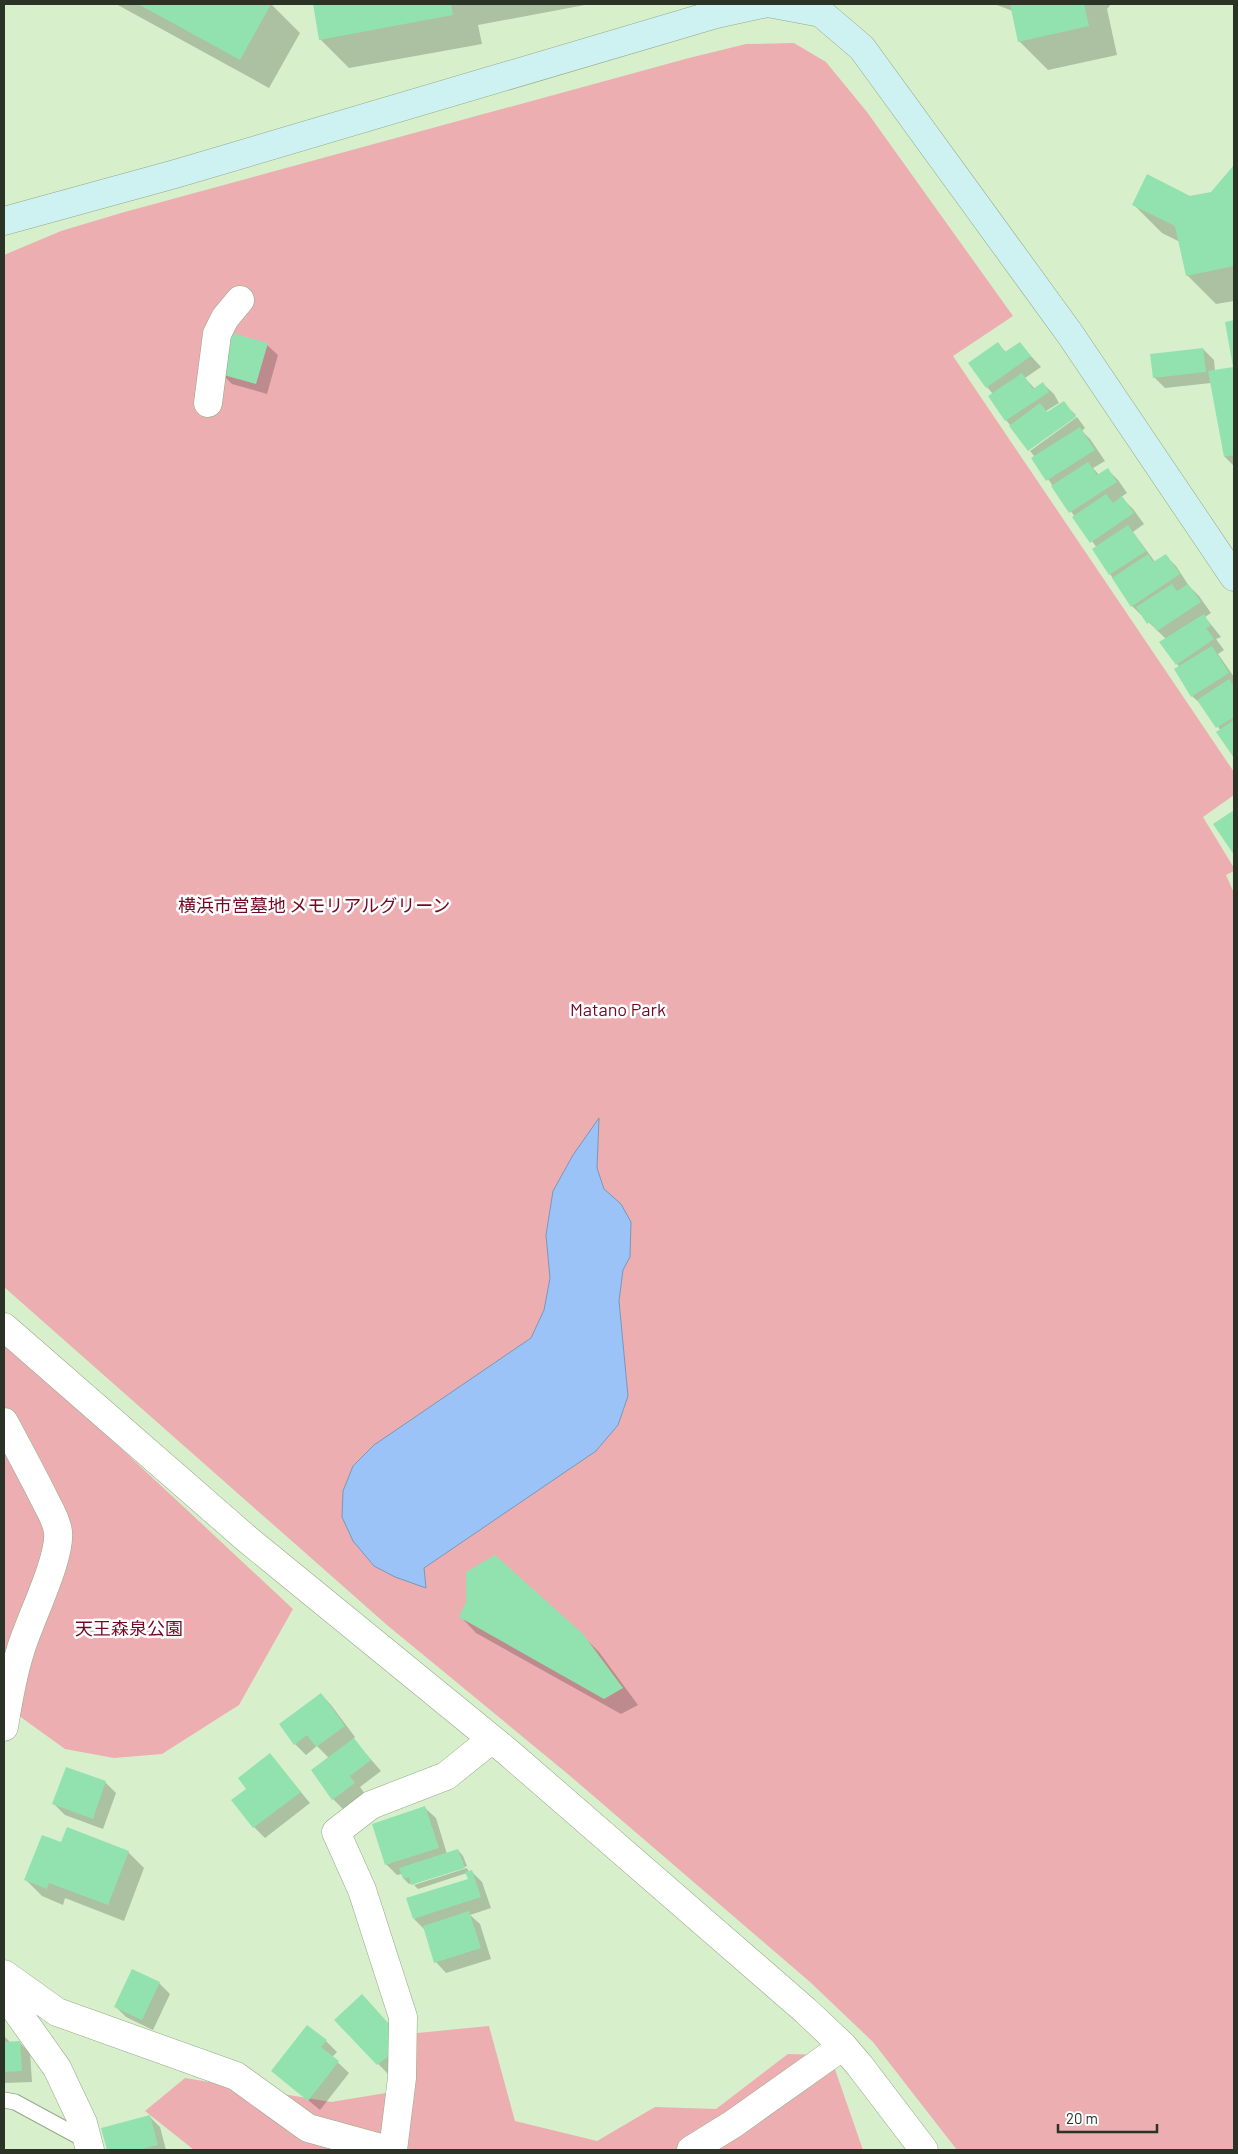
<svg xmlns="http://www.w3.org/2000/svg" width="1238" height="2154" font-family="Barlow,'Noto Sans JP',sans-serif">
  <rect width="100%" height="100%" fill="#d7f0cb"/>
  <path fill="#edaeb2" d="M794 43 826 62 867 112 1013 316 953 356 1234 772V795L1203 817 1234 868V871L1226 875 1234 893V2150H957L873 2042 810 1982 569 1775 387 1625 4 1287V255L61 231 121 213 689 58 746 44Z
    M4 1339 293 1609 239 1705 162 1754 114 1758 65 1749 4 1705Z
    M489 2026 515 2121 597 2141 655 2107 716 2109 788 2054 830 2055 863 2150H194L145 2111 185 2078 331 2102 404 2090 417 2033Z"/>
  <path fill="#9bc3f7" stroke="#7998b8" d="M599 1118 597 1168 604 1189 621 1204 631 1222 630 1257 623 1270 619 1301 628 1396 618 1425 596 1451 424 1568 426 1588 395 1577 374 1566 353 1541 342 1517 343 1491 353 1466 374 1445 531 1338 544 1310 550 1278 546 1235 553 1191 573 1155Z"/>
  <path fill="#0003" d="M116 4H271L300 33 269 88Z
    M314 4H590L478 25 482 44 349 68 320 39Z
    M994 4H1111L1107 9 1117 55 1048 70 1019 41 1013 11Z
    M1234 167V301L1216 304 1187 275 1180 242 1162 233 1133 204 1212 193Z
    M998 344 1007 353 1020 344 1041 367 1025 378 1035 389 1043 384 1054 394 1059 403 1046 411 1049 413 1063 403 1076 415 1029 449 1006 420 993 394 987 387Z
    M267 345 278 355 267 394 232 384 221 373Z
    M1203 349 1214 360 1215 371 1234 368V466L1225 457 1211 383 1165 388 1154 377Z
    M1077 417 1085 428 1082 431 1090 439 1105 461 1093 468 1099 475 1108 470 1118 480 1127 493 1121 497 1133 509 1144 524 1133 532 1155 562 1165 555 1176 566 1189 586 1199 596 1211 613 1205 617 1221 637 1216 639 1224 650 1218 654 1234 677V756L1218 733 1221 731 1203 706 1192 696 1166 639 1132 606 1110 574 1097 548 1033 458 1035 457 1030 451Z
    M460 1616 582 1635 599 1652 638 1705 621 1714 476 1633Z
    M321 1694 331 1705 355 1737 353 1739 381 1771 360 1787 365 1794 344 1810 333 1799 329 1758 317 1746 306 1755 295 1744Z
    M270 1755 310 1803 265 1838 254 1827 248 1789Z
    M105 1782 116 1793 103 1829 65 1815 54 1804Z
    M425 1808 436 1818 447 1854 458 1850 463 1856 467 1866 414 1883V1885L467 1868 469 1872 471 1871 482 1882 491 1908 470 1915 480 1924 491 1959 446 1973 436 1962 424 1929 414 1919 469 1879 467 1873 418 1889 412 1883 409 1884 404 1879 402 1874 397 1875 386 1864Z
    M62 1843 128 1852 144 1868 124 1921 65 1898 63 1905 42 1896 26 1880Z
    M159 1983 170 1994 153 2030 126 2017 115 2006Z
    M336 2020 400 2037 389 2075Z
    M4 2036 11 2043 19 2042 30 2053 32 2082 4 2083Z
    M326 2041 337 2052 332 2057 349 2073 320 2110 273 2071Z
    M149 2116 160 2127 166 2150H108L103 2129Z"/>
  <path fill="#92e2af" d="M138 4H271L240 60Z
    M313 4H451L453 15 319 40Z
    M1010 4H1084L1089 26 1018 42Z
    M1234 165V266L1186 276 1175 226 1132 205 1147 174 1190 196 1211 192Z
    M1234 320V455L1224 457 1208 371 1233 367 1225 322Z
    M232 333 268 343 256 384 220 374Z
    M998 342 1005 352 1020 342 1031 356 986 388 968 363Z
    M1203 348 1206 372 1153 378 1150 354Z
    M1022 373 1033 389 1043 382 1049 392 1005 421 988 396Z
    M1064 401 1076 417 1028 451 1009 426 1040 403 1047 412Z
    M1080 427 1095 450 1046 481 1031 458Z
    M1088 462 1097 475 1108 468 1117 482 1069 513 1051 486Z
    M1106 494 1113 503 1122 496 1134 513 1090 543 1072 517Z
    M1128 525 1146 551 1109 575 1092 549Z
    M1148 554 1153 562 1166 554 1180 574 1131 607 1112 578Z
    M1172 584 1177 591 1188 584 1201 602 1157 631 1150 622 1147 624 1136 607Z
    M1204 614 1211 626 1206 628 1214 639 1176 665 1159 642Z
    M1212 646 1229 673 1191 697 1174 669Z
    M1229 679 1234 687V717L1216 728 1197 700Z
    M1234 720V758L1216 732Z
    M1234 810V855L1213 824Z
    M495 1555 583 1634 623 1688 604 1699 459 1617 466 1602V1572Z
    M321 1693 345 1726 316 1747 307 1735 294 1745 279 1724Z
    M354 1738 371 1760 350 1776 355 1783 332 1800 311 1770Z
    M270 1753 301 1792 253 1828 231 1800 246 1789 238 1778Z
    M66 1767 106 1781 93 1819 52 1804Z
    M425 1806 439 1848 385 1865 372 1824Z
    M67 1827 129 1851 108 1905 49 1883 47 1889 24 1880 42 1835 61 1842Z
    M458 1849 465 1868 411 1885 409 1877 403 1879 399 1868Z
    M472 1870 481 1897 413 1919 406 1898 468 1879 465 1872Z
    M469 1911 481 1948 434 1963 423 1926Z
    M132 1969 160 1982 142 2020 114 2007Z
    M362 1994 390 2025V2055L377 2065 334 2020Z
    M307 2025 327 2040 321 2047 339 2061 308 2101 271 2071Z
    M20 2041 22 2071 4 2072V2042Z
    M150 2115 158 2145 137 2150H107L101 2128Z"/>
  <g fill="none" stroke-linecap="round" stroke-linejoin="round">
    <g stroke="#93aa88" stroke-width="17">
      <path id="lane" d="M4 2100 15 2102 87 2141"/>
    </g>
    <g stroke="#93aa88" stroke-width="29">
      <path id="street" d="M208 403 217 334 225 318 240 300
        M4 1327 247 1539 509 1753 806 2011 843 2046 860 2066 924 2150
        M4 1422C18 1448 32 1474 45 1500 50 1510 57 1521 58 1532 61 1559 28 1623 20 1652 12 1677 8 1702 4 1727
        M4 1974 57 2012 236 2076 308 2128 388 2150
        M4 1979 8 1999 57 2068 83 2123 90 2150
        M393 2150 402 2078 403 2017 362 1890 336 1832 371 1805 446 1776 492 1739
        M691 2150 733 2124 843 2046"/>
    </g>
    <g stroke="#93aa88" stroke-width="29">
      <path id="secondary" d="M773 4 821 13 862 48 1070 334 1234 577
        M4 221 175 174 716 14 763 4"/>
    </g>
    <use href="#lane" stroke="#fff" stroke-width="15"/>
    <use href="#street" stroke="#fff" stroke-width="28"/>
    <use href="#secondary" stroke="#cef1f1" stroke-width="28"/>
  </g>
  <g text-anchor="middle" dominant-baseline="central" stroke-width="5" stroke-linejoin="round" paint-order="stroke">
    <g font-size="18" fill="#730824" stroke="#fff">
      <text x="314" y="905">横浜市営墓地 メモリアルグリーン</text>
      <text x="618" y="1009">Matano Park</text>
      <text x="129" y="1628">天王森泉公園</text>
    </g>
  </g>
  <rect width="1238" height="2154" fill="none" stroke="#2a3325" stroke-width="10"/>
  <path d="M1058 2124v8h99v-8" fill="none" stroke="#2a3325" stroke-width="2.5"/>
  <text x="1066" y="2124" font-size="15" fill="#2a3325" stroke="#ffffff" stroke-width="4" paint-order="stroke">20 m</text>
</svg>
